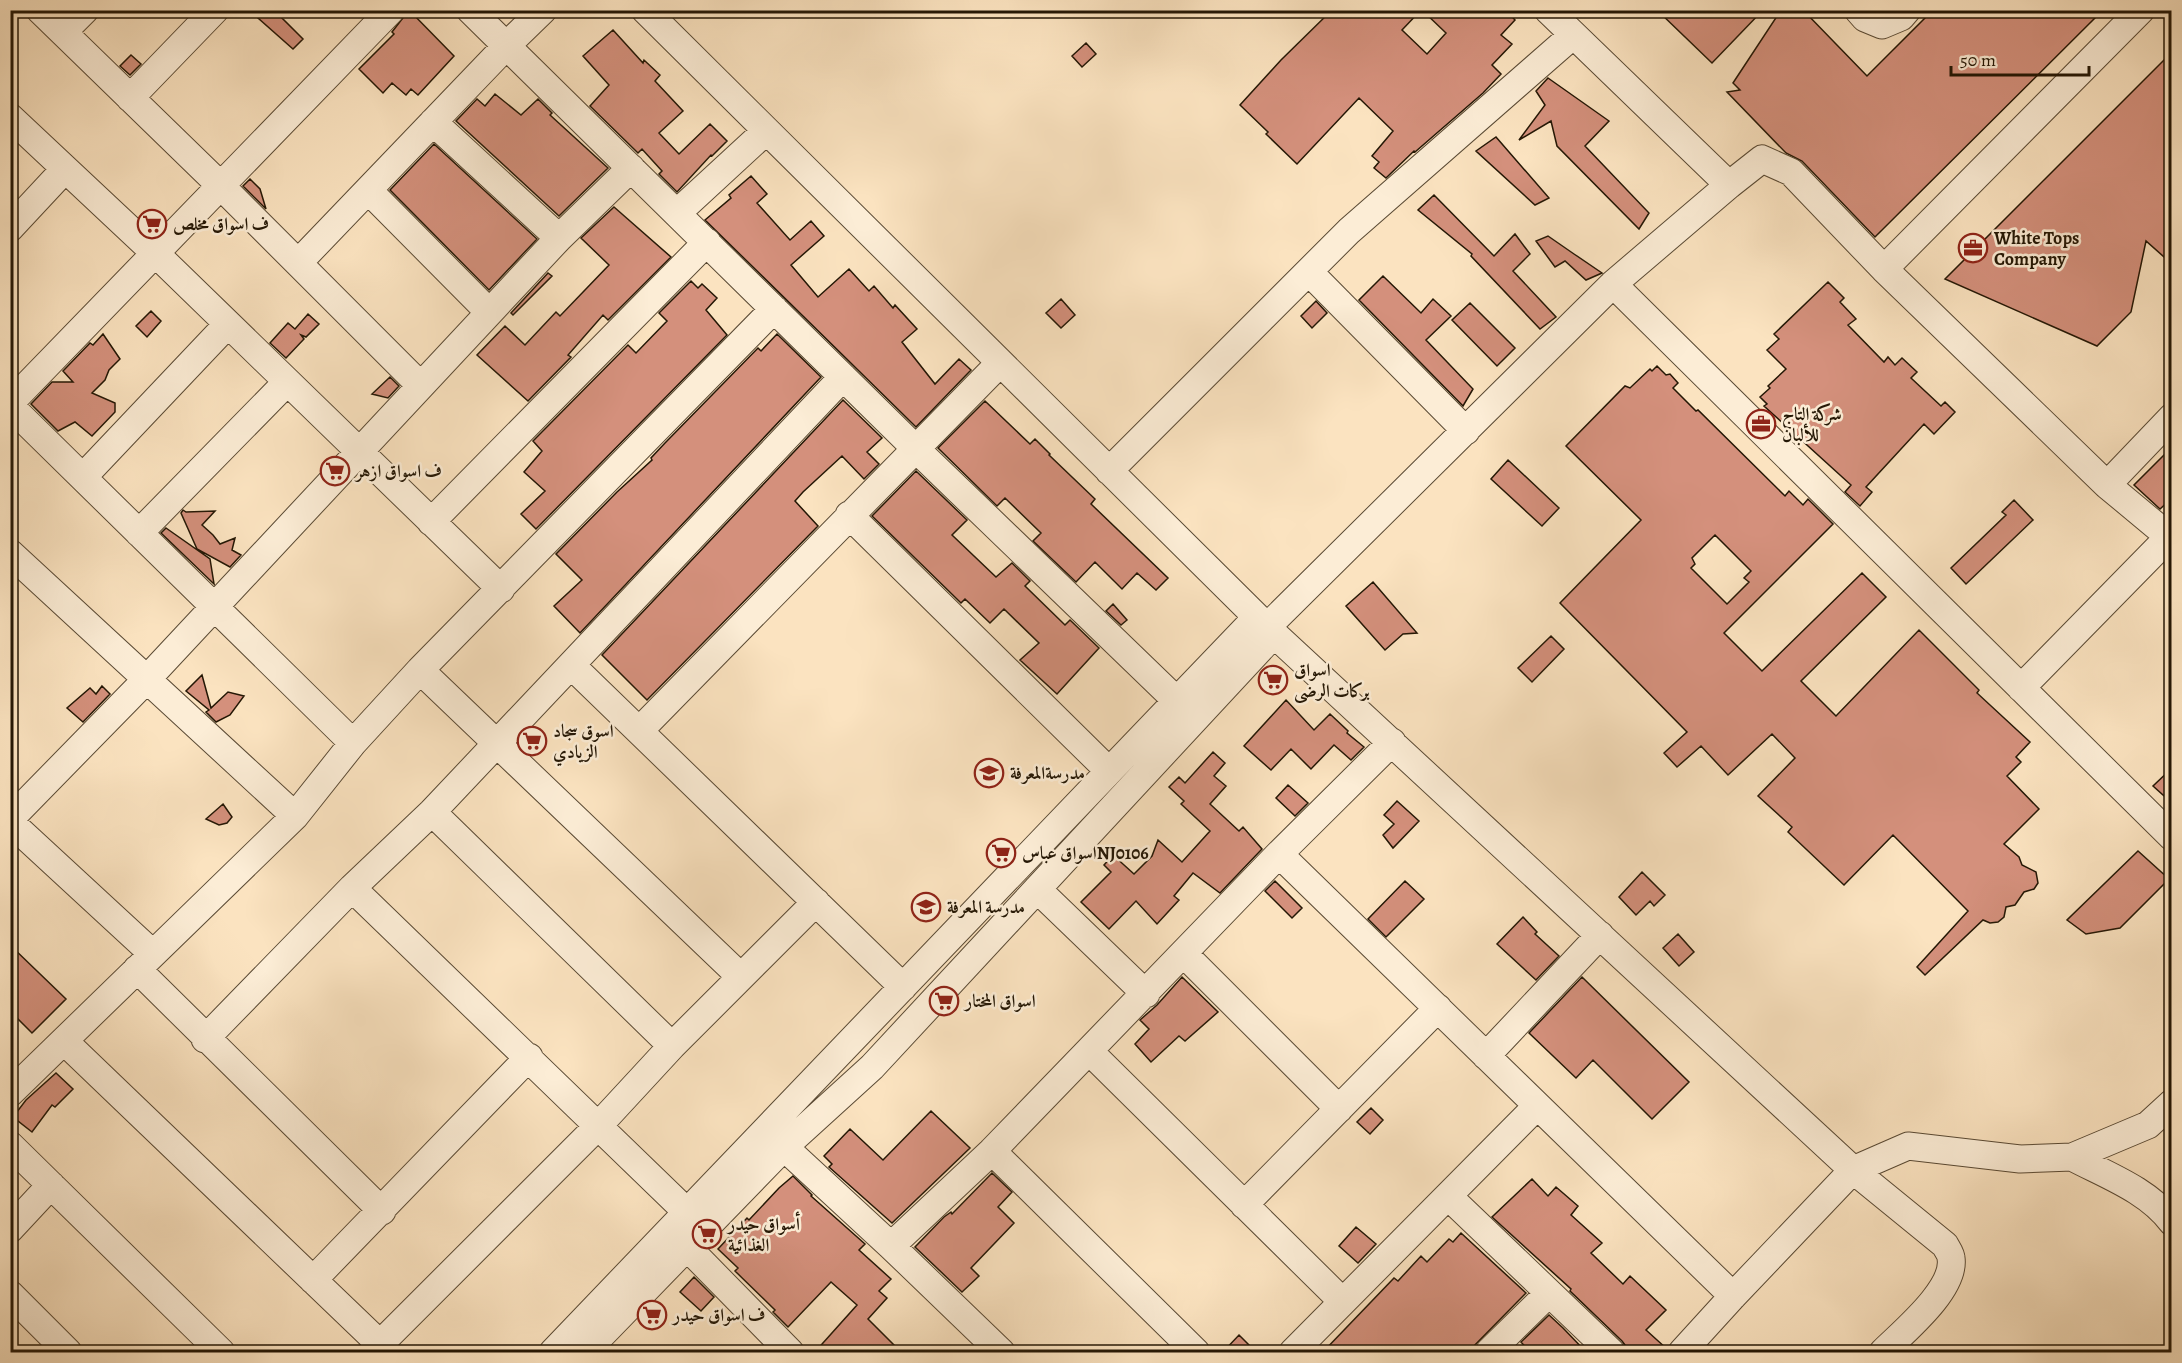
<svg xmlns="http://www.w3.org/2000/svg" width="2182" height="1363" font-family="Alegreya,Amiri,serif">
  <rect width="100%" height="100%" fill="#fbe3c0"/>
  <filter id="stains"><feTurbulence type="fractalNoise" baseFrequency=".00333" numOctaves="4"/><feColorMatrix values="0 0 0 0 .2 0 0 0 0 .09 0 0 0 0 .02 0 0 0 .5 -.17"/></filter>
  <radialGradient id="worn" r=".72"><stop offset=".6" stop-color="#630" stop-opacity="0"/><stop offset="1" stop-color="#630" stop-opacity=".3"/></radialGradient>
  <path fill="#d4907c" stroke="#241705" stroke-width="1.5" fill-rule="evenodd" d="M249 10H293L282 18 303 39 293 49Z
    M409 10 454 56 418 95 411 89 406 95 392 83 383 93 359 69 394 34 392 32Z
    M1332 10H1421L1402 30 1427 54 1446 33 1422 10H1506L1515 20 1501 35 1512 44 1492 65 1501 74 1483 93 1415 152 1414 151 1386 178 1374 168 1379 162 1372 156 1393 131 1359 98 1297 164 1266 134 1268 132 1240 105 1281 60Z
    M1657 10H1763L1712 63Z
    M1781 10H1803L1867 76 1933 10H2103L1875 237 1802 161 1786 153 1727 92 1740 90 1733 83Z
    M613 30 643 63 644 60 660 75 655 81 683 111 659 133 679 154 710 124 727 141 712 156 711 155 677 192 659 174 662 171 642 149 638 153 590 106 609 85 583 56Z
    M1086 43 1096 54 1082 67 1072 56Z
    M2172 52V264L2146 241 2131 312 2097 346 1945 279Z
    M131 55 141 64 130 75 120 66Z
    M1548 78 1609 121 1585 146 1649 213 1639 229 1557 146 1551 121 1519 140 1545 105 1536 91Z
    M495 94 521 115 538 99 552 113 550 115 608 168 559 216 456 121 477 99 485 106Z
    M1496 137 1549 198 1535 205 1476 151Z
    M434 144 537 239 489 290 390 190Z
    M751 176 767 194 757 203 790 240 811 221 824 236 791 265 818 297 849 269 869 291 874 286 893 308 895 305 917 329 902 342 935 384 959 359 971 370 916 427 705 220 731 198 729 195Z
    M250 179 260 189 266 209 243 186Z
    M1434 195 1494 256 1515 234 1530 254 1513 271 1556 317 1540 329 1471 256 1472 254 1418 210Z
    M614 207 671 257 608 320 603 315 568 355 571 357 528 401 477 355 505 326 525 345 556 312 560 316 609 265 581 238Z
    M1548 236 1574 254 1602 273 1586 280 1565 261 1555 267 1536 241Z
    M548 273 552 276 513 315 511 313Z
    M1383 276 1421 313 1433 299 1451 316 1426 340 1473 389 1463 406 1359 300Z
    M691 281 698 288 702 284 717 298 706 310 727 335 536 529 521 514 545 491 524 472 542 451 533 441 628 345 636 353 667 321 659 313Z
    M1828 282 1844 298 1840 302 1856 319 1848 325 1884 362 1888 357 1895 365 1902 358 1917 372 1911 378 1941 406 1945 402 1955 412 1934 434 1924 424 1866 487 1872 492 1860 506 1845 492 1851 485 1764 406 1767 404 1760 397 1770 388 1768 386 1786 369 1767 350 1779 339 1774 334Z
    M1061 299 1075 315 1061 328 1046 313Z
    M1316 301 1327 313 1312 328 1301 316Z
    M1470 303 1515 348 1497 366 1452 320Z
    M151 311 161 321 147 337 136 326Z
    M308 314 319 324 306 337 301 335 304 339 286 358 270 343 288 323 295 329Z
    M103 334 120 359 109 370 105 380 92 393 115 403V412L92 436 75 422 58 431 31 404 52 382H73L63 371 90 343 93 345Z
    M777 334 821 377 580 633 554 606 582 580 556 554 617 492 652 460 651 458 665 443 758 348 761 351Z
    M1657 366 1666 375 1670 374 1678 383 1673 388 1696 411 1698 410 1785 496 1789 491 1803 505 1808 499 1833 524 1724 633 1762 671 1862 573 1886 597 1801 681 1836 716 1919 630 1979 690 1977 693 2030 742 2016 757 2021 762 2007 776 2039 809 2004 844 2019 857 2022 865 2036 872 2038 883 2034 889 2024 892 2015 905 2006 907 2004 917 1998 922 1990 923 1983 920 1925 975 1917 967 1968 911 1893 835 1844 885 1788 832 1792 827 1758 796 1795 758 1772 734 1728 775 1701 746 1677 767 1664 753 1687 732 1560 603 1641 520 1566 446 1625 386 1630 388 1650 369 1652 371ZM1715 535 1751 571 1744 578 1749 582 1727 604 1691 568 1695 564 1692 558Z
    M390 377 399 386 388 398 372 394Z
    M843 400 882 438 867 452 879 464 864 479 842 456 803 492 795 501 818 526 647 700 602 655Z
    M985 401 1030 444 1035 439 1050 454 1049 455 1095 499 1091 504 1168 578 1156 590 1137 573 1122 589 1095 562 1076 582 1033 541 1041 533 1005 498 997 506 938 448Z
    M2172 447V498L2160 509 2134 485Z
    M1508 460 1559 508 1542 526 1491 479Z
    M916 471 967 520 952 535 996 577 1012 563 1030 581 1025 586 1065 625 1070 620 1099 648 1057 694 1020 660 1039 643 1004 609 990 623 965 599 961 603 872 516Z
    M2014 500 2033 520 1966 584 1951 568 2006 515 2002 512Z
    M183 510 186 512 215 511 202 525 213 535 220 544 235 538 232 550 241 555 230 567 197 549 181 513Z
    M166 528 210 559 214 584 161 533Z
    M1373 582 1417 633 1403 634 1385 650 1346 606Z
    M1113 604 1127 620 1121 625 1106 611Z
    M1551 636 1564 649 1532 682 1518 668Z
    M202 675 211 708 228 692 244 696 230 715 216 722 206 712 209 710 186 691Z
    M102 686 110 694 83 722 67 708 90 688 96 694Z
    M1286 700 1314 730 1330 714 1348 731 1347 733 1364 747 1351 760 1334 745 1311 769 1291 749 1271 770 1244 746Z
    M1213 752 1225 763 1214 776 1226 786 1210 804 1239 831 1243 827 1262 849 1220 893 1193 873 1174 896 1179 900 1157 924 1136 901 1109 929 1081 902 1111 872 1104 865 1113 855 1134 874 1152 856 1158 840 1182 862 1210 831 1181 804 1184 801 1169 787 1179 777 1185 783Z
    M2172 768V803L2153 786Z
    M1288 785 1308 803 1295 816 1276 798Z
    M1397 801 1419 821 1393 848 1383 835 1394 824 1384 815Z
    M223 804 232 817 227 823 219 825 206 819Z
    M2138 851 2169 879 2120 928 2086 934 2067 920Z
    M1642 872 1665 895 1654 906 1650 901 1636 915 1619 897Z
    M1275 881 1302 908 1292 918 1265 891Z
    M1405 881 1424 899 1386 937 1368 919Z
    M1523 917 1537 932 1535 934 1559 956 1536 980 1497 944Z
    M1678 934 1694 952 1679 966 1663 948Z
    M10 945 66 999 32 1033 10 1011Z
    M1182 977 1218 1012 1185 1041 1179 1036 1151 1062 1135 1044 1149 1029 1140 1020 1157 1005Z
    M1582 977 1689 1082 1652 1119 1593 1060 1576 1078 1529 1033Z
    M56 1073 73 1089 55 1107 52 1105 32 1132 13 1117 26 1100Z
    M1371 1108 1383 1120 1370 1134 1357 1122Z
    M931 1111 970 1148 892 1223 829 1167 832 1164 824 1156 850 1129 883 1160Z
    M992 1173 1012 1192 998 1207 1014 1223 971 1268 979 1276 962 1292 915 1247 944 1217 951 1212 952 1214Z
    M793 1176 812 1195 811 1196 865 1244 859 1250 891 1279 879 1291 887 1298 868 1319 902 1353H814L857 1305 831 1282 788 1327 773 1312 775 1310 735 1271 738 1268 718 1249 747 1218 749 1220 779 1188Z
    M1532 1179 1548 1196 1556 1187 1578 1206 1571 1215 1602 1243 1591 1253 1623 1284 1630 1276 1666 1310 1646 1330 1667 1349V1353H1631L1622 1341 1570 1291 1571 1289 1492 1217Z
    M1356 1227 1376 1244 1358 1263 1339 1246Z
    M1461 1233 1526 1293 1467 1353H1322L1394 1278 1398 1281 1421 1256 1427 1262 1449 1239 1453 1242Z
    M694 1277 714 1297 701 1311 680 1292Z
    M1549 1315 1563 1328 1587 1353H1531L1521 1342Z
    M1239 1335 1257 1353H1222Z"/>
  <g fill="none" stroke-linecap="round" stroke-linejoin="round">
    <g stroke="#5a4a34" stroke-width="29">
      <path id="minor" d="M40 10 221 186 420 385
        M470 10 915 448 1177 701
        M645 10 1274 634 1853 1170 1945 1245C1947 1249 1951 1254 1951 1258 1956 1289 1903 1332 1883 1352
        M1548 10 1729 185
        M1858 10 1865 18 1882 25 1901 17 1907 10
        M63 32 85 10
        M130 98 215 10
        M10 117 155 253 501 589
        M433 122 559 238
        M368 190 489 312
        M677 213 766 131
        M10 228 65 169
        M298 263 507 45 543 10
        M1884 269 2141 10
        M1309 272 1466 431
        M1613 284 2172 837
        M10 403 391 10
        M10 406 353 743
        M1109 471 1349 231 1573 35
        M83 477 228 324
        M2107 485 2172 417
        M849 515 1109 771
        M431 522 707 242
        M139 533 287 382
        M10 553 295 816
        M1267 627 1613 284 1729 185 1762 159 1791 172 1884 269 2107 485 2172 539
        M571 665 903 987
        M420 670 741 977
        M2021 688 2169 537
        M640 730 1000 363
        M432 812 672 1046
        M10 819 147 679 559 238 631 168
        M10 822 153 954
        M1279 854 1733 1296
        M352 888 688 1213
        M1037 889 1146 994
        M1184 954 1339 1109
        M137 969 382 1211
        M205 1039 352 888 432 812 843 377
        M64 1041 381 1345
        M1090 1052 1342 1301
        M1486 1056 1600 935
        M10 1093 295 816 353 743 420 670 774 309
        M10 1145 221 1352
        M784 1147 891 1246 1001 1352
        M992 1151 1196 1352
        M2072 1157C2106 1175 2148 1190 2172 1222
        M1449 1197 1611 1352
        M1244 1205 1438 1008
        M10 1229 51 1185
        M891 1246 992 1151 1279 854 1392 742
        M687 1247 790 1352
        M313 1280 529 1057
        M10 1294 68 1352
        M372 1352 599 1125 672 1046 816 902
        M553 1352 1257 617
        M585 1352 784 1147 872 1067 1274 634
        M1293 1352 1537 1106
        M1489 1352 1549 1293
        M1682 1352 1733 1296 1853 1170 1908 1146 2020 1159 2072 1157 2148 1125 2172 1103"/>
    </g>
    <use href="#minor" stroke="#fcedd6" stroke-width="27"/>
  </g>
  <defs>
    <g id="supermarket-ring" transform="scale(1.5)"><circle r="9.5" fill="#fcedd6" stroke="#8f2418" stroke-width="1.5"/><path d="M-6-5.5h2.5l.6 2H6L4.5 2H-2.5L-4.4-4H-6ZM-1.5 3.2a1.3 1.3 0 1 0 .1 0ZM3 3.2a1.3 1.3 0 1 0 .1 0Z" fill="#8f2418"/></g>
    <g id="office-ring" transform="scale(1.5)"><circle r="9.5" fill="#fcedd6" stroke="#8f2418" stroke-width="1.5"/><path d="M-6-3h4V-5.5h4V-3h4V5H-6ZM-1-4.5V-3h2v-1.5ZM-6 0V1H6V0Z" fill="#8f2418"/></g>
    <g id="school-ring" transform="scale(1.5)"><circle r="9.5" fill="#fcedd6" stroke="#8f2418" stroke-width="1.5"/><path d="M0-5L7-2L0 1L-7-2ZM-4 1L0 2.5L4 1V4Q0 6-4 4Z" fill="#8f2418"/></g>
  </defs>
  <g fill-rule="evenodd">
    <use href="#supermarket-ring" x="152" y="224"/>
    <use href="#office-ring" x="1973" y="248"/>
    <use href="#office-ring" x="1761" y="424"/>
    <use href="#supermarket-ring" x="335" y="471"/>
    <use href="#supermarket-ring" x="1273" y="680"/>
    <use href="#supermarket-ring" x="532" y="741"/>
    <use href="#school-ring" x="989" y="773"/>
    <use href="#supermarket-ring" x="1001" y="853"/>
    <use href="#school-ring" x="926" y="907"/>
    <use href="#supermarket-ring" x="944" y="1001"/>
    <use href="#supermarket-ring" x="707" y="1234"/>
    <use href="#supermarket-ring" x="652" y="1315"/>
  </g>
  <g text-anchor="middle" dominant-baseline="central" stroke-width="5" stroke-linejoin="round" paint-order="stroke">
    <g font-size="18" font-weight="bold" fill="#241705" stroke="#fcedd6" text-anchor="start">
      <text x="173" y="224">ف اسواق مخلص</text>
      <text x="1994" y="238">White Tops<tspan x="1994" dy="21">Company</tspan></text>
      <text x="1782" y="414">شركة التاج<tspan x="1782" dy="21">للألبان</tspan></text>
      <text x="356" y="471">ف اسواق ازهر</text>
      <text x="1294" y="670">اسواق<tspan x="1294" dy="21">بركات الرضى</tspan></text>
      <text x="553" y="731">اسوق سجاد<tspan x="553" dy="21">الزيادي</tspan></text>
      <text x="1010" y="773">مدرسةالمعرفة</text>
      <text x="1022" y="853">اسواق عباسNJ0106</text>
      <text x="947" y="907">مدرسة المعرفة</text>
      <text x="965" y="1001">اسواق المختار</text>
      <text x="728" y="1224">أسواق حيدر<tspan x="728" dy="21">الغذائية</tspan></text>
      <text x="673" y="1315">ف اسواق حيدر</text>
    </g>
  </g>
  <rect width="2182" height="1363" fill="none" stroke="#fbe3c0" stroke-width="36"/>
  <rect x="12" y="12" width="2158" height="1339" fill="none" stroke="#241705" stroke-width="3"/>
  <rect x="18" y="18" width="2146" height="1327" fill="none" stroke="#241705" stroke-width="1.5"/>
  <path d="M1951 66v9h138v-9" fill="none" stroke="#241705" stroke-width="3"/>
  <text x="1960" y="66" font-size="18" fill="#241705" stroke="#fcedd6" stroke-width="4.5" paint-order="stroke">50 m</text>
  <rect width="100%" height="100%" filter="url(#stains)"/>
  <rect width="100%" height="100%" fill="url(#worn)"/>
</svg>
